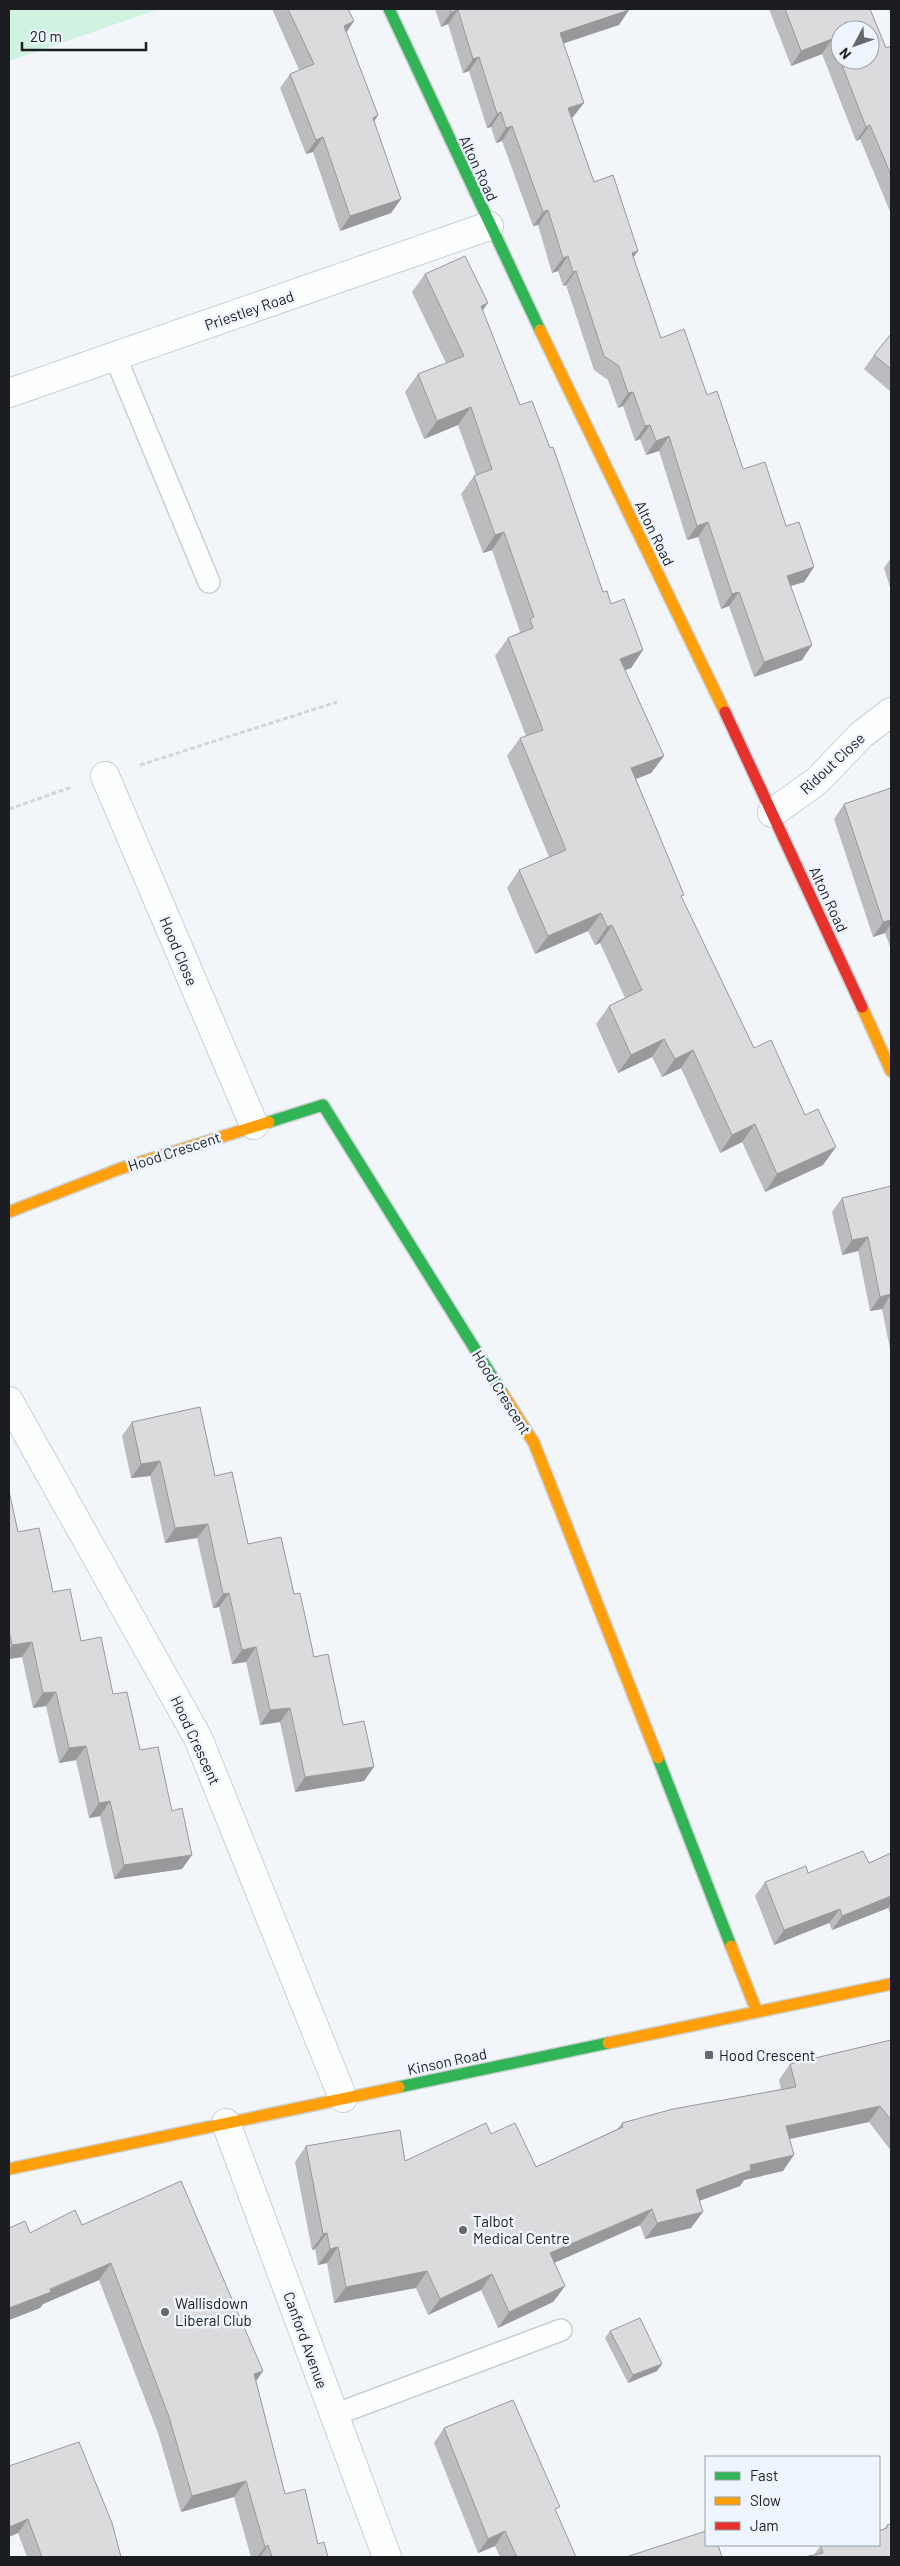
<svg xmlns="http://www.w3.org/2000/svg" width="900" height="2566" font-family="Barlow,sans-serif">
  <rect width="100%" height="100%" fill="#f2f6fa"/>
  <path fill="#cff3e0" d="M9 9H159L9 61Z"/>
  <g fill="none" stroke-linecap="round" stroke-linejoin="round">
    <g stroke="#cccfd2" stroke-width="24">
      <path id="lane" d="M115 356 209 582
        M334 2415 561 2330"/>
    </g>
    <g stroke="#cccfd2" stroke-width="30">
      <path id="street" d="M9 393 489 226
        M105 776 254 1125
        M772 813 817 781 861 735 891 712
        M9 1401 198 1738 343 2098
        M226 2123 387 2557"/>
    </g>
    <g stroke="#cccfd2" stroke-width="14">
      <path id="fast" d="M389 9 540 330
        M269 1122 323 1105 503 1394
        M658 1758 731 1946
        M399 2087 608 2043"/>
    </g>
    <g stroke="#cccfd2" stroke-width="14">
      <path id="slow" d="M540 330 725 712
        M862 1007 891 1071
        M9 1212 119 1169 269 1122
        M503 1394 534 1443 658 1758
        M731 1946 757 2012
        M608 2043 891 1984
        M9 2169 399 2087"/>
    </g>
    <g stroke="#cccfd2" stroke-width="14">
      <path id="jam" d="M725 712 862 1007"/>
    </g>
    <path stroke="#d4d5d6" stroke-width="3" stroke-dasharray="5 2.5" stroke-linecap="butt" d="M140 765 337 702
      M9 809 72 787"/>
    <use href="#lane" stroke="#fdfefe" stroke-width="21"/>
    <use href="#street" stroke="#fdfefe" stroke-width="28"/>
    <use href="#fast" stroke="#30b455" stroke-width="11"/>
    <use href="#slow" stroke="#ff9f0a" stroke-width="11"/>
    <use href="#jam" stroke="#e5322d" stroke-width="11"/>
  </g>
  <path fill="#bcbcbf" d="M272 9H348L346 33 378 115 374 122 401 199 391 213 340 231 313 152 306 154 280 88 290 74 299 70Z
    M435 9H628L619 25 563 43 573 117 572 118 594 182 633 257 661 338 707 395 743 469 786 526 814 567 804 582 791 586 802 660 754 677 729 606 721 609 698 537 687 540 659 451 646 455 640 439 635 441 623 406 618 408 608 380 594 370 566 285 563 286 558 271 552 273 538 225 533 226 502 141 496 143 491 127 487 128 469 71 463 73 448 24 441 27Z
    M769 9H870L886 48H891V214L860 139 856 141 822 54 791 66Z
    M425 274 482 310 520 405 603 592 611 604 643 650 631 668 625 670 664 756 651 773 636 779 682 898 754 1048 823 1165 765 1192 742 1142 720 1153 681 1068 662 1077 652 1057 618 1073 596 1024 609 1006 625 998 600 943 595 945 588 931 535 954 507 888 519 870 549 857 507 756 520 738 526 736 495 656 508 638 520 632 492 550 483 553 461 494 474 476 476 475 458 425 424 439 405 392 418 374 446 363 412 292Z
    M891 334V392L864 369 874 355Z
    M891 558V591L884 568Z
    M891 788V950L885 933 873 937 834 819 844 804Z
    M891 1186V1354L882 1309 870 1311 858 1251 842 1255 832 1212 842 1198Z
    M132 1422 215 1476 248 1544 294 1594 314 1657 343 1725 364 1781 295 1792 280 1722 260 1725 246 1662 232 1664 219 1607 213 1608 197 1538 165 1543 150 1476 131 1478 122 1436Z
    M9 1491 18 1532 81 1641 113 1694 140 1750 182 1869 114 1879 100 1816 89 1818 76 1760 59 1763 46 1706 33 1708 22 1657 9 1659Z
    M891 1853V1916L888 1908 832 1930 829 1923 774 1945 755 1896 765 1882 808 1873 869 1863Z
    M891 2040V2151L869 2122 790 2139 783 2171 744 2180 740 2186 699 2201 691 2228 645 2239 640 2225 554 2263 565 2286 553 2302 498 2328 481 2290 428 2315 416 2288 334 2303 327 2263 318 2265 315 2249 312 2250 295 2162 306 2146 405 2161 491 2134 536 2167 617 2129 622 2123 781 2089 779 2080 790 2064Z
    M82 2225 263 2371 256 2381 285 2494 318 2544 328 2557H251L234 2497 181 2512 158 2433 99 2280 43 2304 40 2308 9 2320V2228L30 2233Z
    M610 2331 662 2364 657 2371 628 2383 605 2338Z
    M444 2428 556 2512 576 2557H500L495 2546 478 2553 434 2443Z
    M9 2466 121 2557H27L18 2533Z
    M887 2525 891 2557 814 2555 821 2545 884 2529Z"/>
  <path fill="#99999b" d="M458 10 448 24 441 27 451 12Z
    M629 10 619 25 550 48 560 33Z
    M354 21 344 36V26Z
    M832 39 822 54 791 66 801 51Z
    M479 57 469 71 463 73 473 59Z
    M584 103 573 117 558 122 568 108Z
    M501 112 491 127 487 128 497 114Z
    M378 115 368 130 373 118Z
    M870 125 860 139 856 141 866 127Z
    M512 126 502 141 496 143 506 128Z
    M323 137 313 152 306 154 316 140Z
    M401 199 391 213 340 231 350 216Z
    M548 210 538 225 533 226 543 212Z
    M638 251 628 265 632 253Z
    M568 256 558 271 552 273 563 258Z
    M576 271 566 285 563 286 573 272Z
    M488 303 475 321 481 306Z
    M633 392 623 406 618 408 628 393Z
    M471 407 458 425 424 439 437 421Z
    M650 425 640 439 635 441 645 426Z
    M669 436 659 451 646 455 656 441Z
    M708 522 698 537 687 540 697 526Z
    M504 532 492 550 483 553 495 535Z
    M814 567 804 582 777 590 787 576Z
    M739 592 729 606 721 609 732 594Z
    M812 645 802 660 754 677 764 662Z
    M643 650 631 668 607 677 620 659Z
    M664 756 651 773 618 786 631 768Z
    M601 913 588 931 535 954 548 936Z
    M891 920V924L885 933 873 937 883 922Z
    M612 925 600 943 595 945 607 927Z
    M664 1039 652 1057 618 1073 631 1055Z
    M693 1050 681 1068 662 1077 675 1059Z
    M755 1124 742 1142 720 1153 732 1135Z
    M836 1147 823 1165 765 1192 777 1174Z
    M868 1237 858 1251 842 1255 852 1240Z
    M891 1294 882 1309 870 1311 880 1297Z
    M160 1461 150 1476 131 1478 141 1464Z
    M208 1524 197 1538 165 1543 175 1528Z
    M229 1593 219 1607 213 1608 223 1594Z
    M32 1642 22 1657 9 1659V1650L12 1645Z
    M256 1647 246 1662 232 1664 242 1650Z
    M56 1692 46 1706 33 1708 43 1693Z
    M290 1708 280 1722 260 1725 270 1710Z
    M86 1746 76 1760 59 1763 69 1748Z
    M374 1767 364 1781 295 1792 305 1777Z
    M110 1801 100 1816 89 1818 99 1803Z
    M192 1855 182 1869 114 1879 124 1865Z
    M891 1896V1902L888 1908 832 1930 842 1916Z
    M840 1909 829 1923 774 1945 784 1930Z
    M880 2106 869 2122 775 2142 786 2126Z
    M794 2155 783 2171 744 2180 740 2186 685 2206 696 2190 750 2165Z
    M652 2209 640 2225 538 2270 550 2253Z
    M703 2212 691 2228 645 2239 657 2223Z
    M327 2233 315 2249 312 2250 323 2234Z
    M338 2247 327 2263 318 2265 330 2249Z
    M111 2263 99 2280 43 2304 40 2308 9 2320V2308Z
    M427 2271 416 2288 334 2303 346 2287Z
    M492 2274 481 2290 428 2315 440 2299Z
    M565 2286 553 2302 498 2328 509 2312Z
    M662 2364 657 2371 628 2383 633 2375Z
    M263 2371 251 2388 254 2374Z
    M246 2481 234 2497 181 2512 192 2496Z
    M28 2519 18 2533 9 2537V2527Z
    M505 2531 495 2546 478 2553 488 2539Z
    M268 2545 260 2557H257L265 2547Z"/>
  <path fill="#dbdbde" stroke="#99999b" d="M288 9H348L354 21 344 26 378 115 373 118 401 199 350 216 323 137 316 140 290 74 314 64Z
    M450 9H628L629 10 560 33 584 103 568 108 594 182 613 175 638 251 632 253 661 338 684 329 707 395 717 391 743 469 765 462 786 526 799 522 814 567 787 576 812 645 764 662 739 592 732 594 708 522 697 526 669 436 656 441 650 425 645 426 633 392 628 393 619 366 604 356 576 271 573 272 568 256 563 258 548 210 543 212 512 126 506 128 501 112 497 114 479 57 473 59 458 10 451 12Z
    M785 9H870L886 48 891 46V175L870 125 866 127 840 60H870V30H840V59L832 39 801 51Z
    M465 256 488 303 481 306 520 405 532 401 550 448 553 447 603 592 607 591 611 604 624 599 643 650 620 659 664 756 631 768 684 895 681 896 754 1048 771 1040 805 1115 818 1109 836 1147 777 1174 755 1124 732 1135 693 1050 675 1059 664 1039 631 1055 609 1006 642 990 612 925 607 927 601 913 548 936 519 870 566 850 520 738 543 730 508 638 533 628 530 619 534 617 504 532 495 535 474 476 492 469 471 407 437 421 418 374 464 356 425 274Z
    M891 334V369L874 355Z
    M891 788V920L883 922 844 804Z
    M891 1186V1294L880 1297 868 1237 852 1240 842 1198Z
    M200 1407 215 1476 232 1472 248 1544 281 1537 294 1594 300 1593 314 1657 328 1654 343 1725 364 1721 374 1767 305 1777 290 1708 270 1710 256 1647 242 1650 229 1593 223 1594 208 1524 175 1528 160 1461 141 1464 132 1422Z
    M9 1491 18 1532 39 1528 53 1592 70 1589 81 1641 101 1637 113 1694 127 1692 140 1750 158 1747 172 1811 182 1808 192 1855 124 1865 110 1801 99 1803 86 1746 69 1748 56 1692 43 1693 32 1642 12 1645 9 1630Z
    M863 1851 869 1863 891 1853V1896L842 1916 840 1909 784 1930 765 1882 806 1866 808 1873Z
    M891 2040V2120L880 2106 786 2126 794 2155 750 2165 751 2170 696 2190 703 2212 657 2223 652 2209 550 2253 565 2286 509 2312 492 2274 440 2299 427 2271 346 2287 338 2247 330 2249 327 2233 323 2234 306 2146 400 2130 405 2161 486 2123 491 2134 515 2123 536 2167 623 2127 622 2123 673 2109 796 2087 790 2064Z
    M181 2181 263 2371 254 2374 285 2494 305 2489 318 2544 324 2542 328 2557H272L268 2545 265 2547 246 2481 192 2496 169 2417 111 2263 50 2289 51 2292 9 2308V2228L25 2221 30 2233 75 2210 82 2225Z
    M640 2318 662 2364 633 2375 610 2331Z
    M513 2400 560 2507 555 2509 576 2557H517L505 2531 488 2539 444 2428Z
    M79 2442 112 2523 121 2557H42L28 2519 9 2527V2466Z
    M891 2524V2557H804L823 2553 821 2545H879V2531L887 2528V2525Z
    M706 2531V2545H718L722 2557H626Z"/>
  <g fill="#66696c" stroke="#eef5fe" stroke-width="2">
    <rect x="704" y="2050" width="10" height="10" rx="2.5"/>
    <circle cx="463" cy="2230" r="5"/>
    <circle cx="165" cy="2312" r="5"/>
  </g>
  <g text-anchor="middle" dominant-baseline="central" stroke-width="5" stroke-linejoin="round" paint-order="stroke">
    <g font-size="15" fill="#1b1d20" stroke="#eef5fe">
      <text transform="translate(479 168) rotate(65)">Alton Road</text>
      <text transform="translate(249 310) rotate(-19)">Priestley Road</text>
      <text transform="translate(655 533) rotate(64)">Alton Road</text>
      <text transform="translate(832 763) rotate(-43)">Ridout Close</text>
      <text transform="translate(829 899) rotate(65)">Alton Road</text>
      <text transform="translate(179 951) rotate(67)">Hood Close</text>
      <text transform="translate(174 1151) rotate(-18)">Hood Crescent</text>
      <text transform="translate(502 1392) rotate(58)">Hood Crescent</text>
      <text transform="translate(196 1740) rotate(65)">Hood Crescent</text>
      <text transform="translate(447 2061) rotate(-12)">Kinson Road</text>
      <text transform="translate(306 2340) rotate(70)">Canford Avenue</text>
    </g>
    <g font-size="15" fill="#1b1d20" stroke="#eef5fe" text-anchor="start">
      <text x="719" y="2055">Hood Crescent</text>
      <text x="473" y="2221">Talbot<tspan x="473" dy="17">Medical Centre</tspan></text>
      <text x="175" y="2303">Wallisdown<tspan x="175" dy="17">Liberal Club</tspan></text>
    </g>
  </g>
  <rect width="900" height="2566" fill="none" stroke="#1b1d20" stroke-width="20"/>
  <rect x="705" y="2456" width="175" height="90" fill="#eef5fe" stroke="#9a9fa5"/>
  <rect x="715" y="2472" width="25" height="8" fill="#30b455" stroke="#9a9fa5"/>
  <text x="750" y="2481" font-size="15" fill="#1b1d20">Fast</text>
  <rect x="715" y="2497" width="25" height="8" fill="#ff9f0a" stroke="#9a9fa5"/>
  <text x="750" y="2506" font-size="15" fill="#1b1d20">Slow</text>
  <rect x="715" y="2522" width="25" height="8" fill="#e5322d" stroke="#9a9fa5"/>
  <text x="750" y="2531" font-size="15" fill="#1b1d20">Jam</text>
  <g transform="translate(855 45) rotate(229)"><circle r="24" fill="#eef5fe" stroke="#9a9fa5"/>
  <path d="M0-4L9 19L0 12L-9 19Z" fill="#66696c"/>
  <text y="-8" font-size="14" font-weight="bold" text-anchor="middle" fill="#1b1d20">N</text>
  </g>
  <path d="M22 42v8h124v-8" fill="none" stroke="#1b1d20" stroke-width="2.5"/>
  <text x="30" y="42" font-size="15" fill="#1b1d20" stroke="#eef5fe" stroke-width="4" paint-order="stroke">20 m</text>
</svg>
